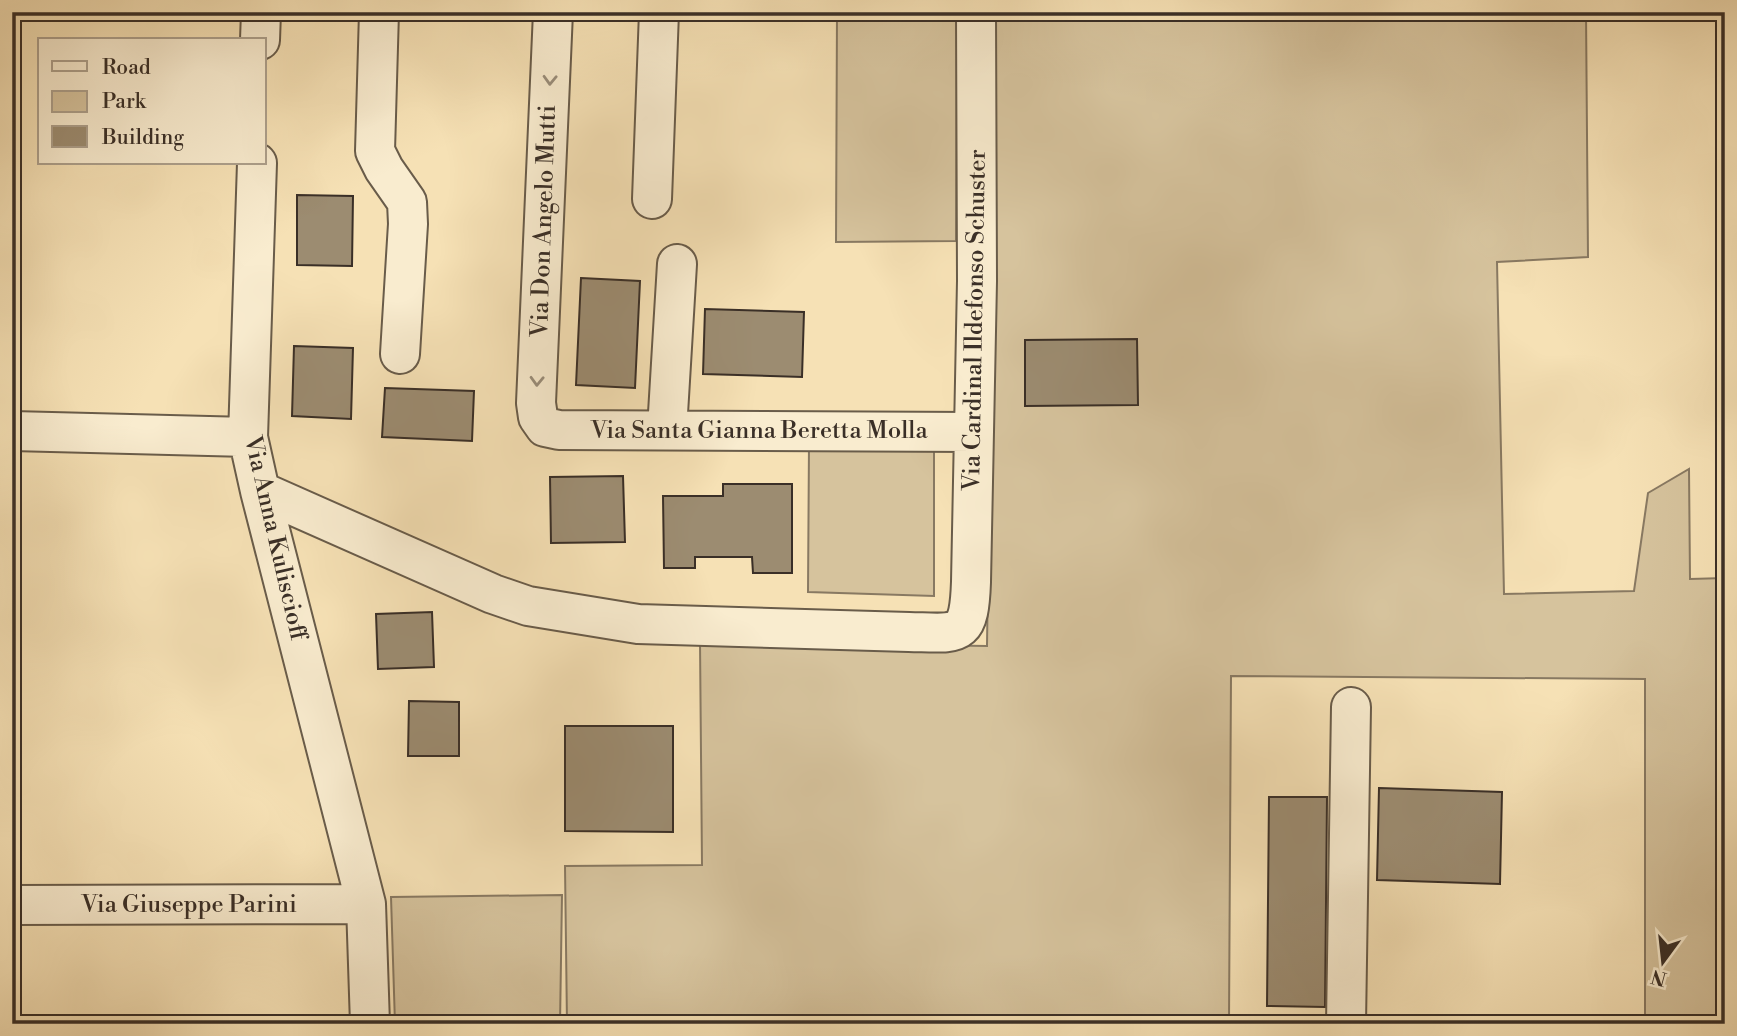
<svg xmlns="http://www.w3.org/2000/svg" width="1737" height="1036" font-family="'Libre Bodoni',serif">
  <rect width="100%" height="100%" fill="#f6e1b5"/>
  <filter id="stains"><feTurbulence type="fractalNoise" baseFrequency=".00286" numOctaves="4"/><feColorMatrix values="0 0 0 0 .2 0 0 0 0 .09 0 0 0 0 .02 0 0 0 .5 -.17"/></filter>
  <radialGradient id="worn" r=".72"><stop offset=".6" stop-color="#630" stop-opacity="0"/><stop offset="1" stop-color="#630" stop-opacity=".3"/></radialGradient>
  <path fill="#d6c39d" stroke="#887962" stroke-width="2" d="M837 12H957L956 241 836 242Z
    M996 12H1586L1588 257 1497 262 1504 594 1634 591 1648 493 1689 469 1690 579 1725 578V1024H1645V679L1231 676 1229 1024H567L565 866 702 865 700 642 987 646Z
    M809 444 934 445V596L808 592Z
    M562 895 560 1024H395L391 897Z"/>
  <path fill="#9c8c71" stroke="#3a2f27" stroke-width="2" d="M297 195 353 196 352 266 297 265Z
    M581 278 640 281 635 388 576 385Z
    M705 309 804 312 802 377 703 374Z
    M1137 339 1138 405 1025 406V340Z
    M294 346 353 348 351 419 292 416Z
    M385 388 474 391 472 441 382 437Z
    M623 476 625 542 551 543 550 477Z
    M723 484H792V573H753L752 557H695V568H664L663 496H723Z
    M432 612 434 667 378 669 376 614Z
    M409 701 459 702V756H408Z
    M565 726H673V832L565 831Z
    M1379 788 1502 792 1500 884 1377 880Z
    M1269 797H1327L1325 1007 1267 1006Z"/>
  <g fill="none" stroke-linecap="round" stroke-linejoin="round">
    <g stroke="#695c4a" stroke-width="42">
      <path id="minor" d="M379 12 375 151 384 169 407 202 408 224 400 354
        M553 12 536 403 538 417 545 427 559 430 974 432
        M260 40 261 12
        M257 163 248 437 260 491 366 904 370 1024
        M652 199 659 12
        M667 430 677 264
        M12 431 248 437
        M260 491 493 594 528 606 638 624 909 632C960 633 969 639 971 582L977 281 976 12
        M12 905 366 904
        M1346 1024 1351 707"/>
    </g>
    <use href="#minor" stroke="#f9eccf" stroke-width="38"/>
  </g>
  <defs><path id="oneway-chevron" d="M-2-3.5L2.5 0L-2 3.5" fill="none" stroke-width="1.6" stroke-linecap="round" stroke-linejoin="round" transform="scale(1.75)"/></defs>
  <g stroke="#9a8e7b">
    <use href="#oneway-chevron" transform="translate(550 80) rotate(92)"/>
    <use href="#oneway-chevron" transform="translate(537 381) rotate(92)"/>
  </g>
  <g text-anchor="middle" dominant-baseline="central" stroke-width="5" stroke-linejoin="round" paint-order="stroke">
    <g font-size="24" fill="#3a2f27" stroke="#f9eccf">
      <text transform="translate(544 221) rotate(-88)">Via Don Angelo Mutti</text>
      <text transform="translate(975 320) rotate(-89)">Via Cardinal Ildefonso Schuster</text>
      <text x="759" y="431">Via Santa Gianna Beretta Molla</text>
      <text transform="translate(275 538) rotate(77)">Via Anna Kuliscioff</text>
      <text x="189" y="905">Via Giuseppe Parini</text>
    </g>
  </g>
  <rect width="1737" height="1036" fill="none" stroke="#f6e1b5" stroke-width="42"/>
  <rect x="14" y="14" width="1709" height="1008" fill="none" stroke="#3a2f27" stroke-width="3.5"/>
  <rect x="21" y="21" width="1695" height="994" fill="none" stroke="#3a2f27" stroke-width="2"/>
  <rect x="38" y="38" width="228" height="126" fill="#f9eccf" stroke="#ada08c" stroke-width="2"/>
  <rect x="52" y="61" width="35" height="10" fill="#f9eccf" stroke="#ada08c" stroke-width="2"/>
  <text x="102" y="74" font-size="21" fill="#3a2f27">Road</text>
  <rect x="52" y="91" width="35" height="21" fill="#d6c39d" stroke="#ada08c" stroke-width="2"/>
  <text x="102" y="108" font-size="21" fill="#3a2f27">Park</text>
  <rect x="52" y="126" width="35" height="21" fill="#9c8c71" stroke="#ada08c" stroke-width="2"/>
  <text x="102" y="144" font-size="21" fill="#3a2f27">Building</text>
  <g transform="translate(1663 962) rotate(195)" stroke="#f9eccf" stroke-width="5" paint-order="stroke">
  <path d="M0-5L12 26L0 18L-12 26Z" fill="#3a2f27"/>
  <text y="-10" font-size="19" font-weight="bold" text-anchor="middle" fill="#3a2f27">N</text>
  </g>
  <rect width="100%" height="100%" filter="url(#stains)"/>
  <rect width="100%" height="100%" fill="url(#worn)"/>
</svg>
